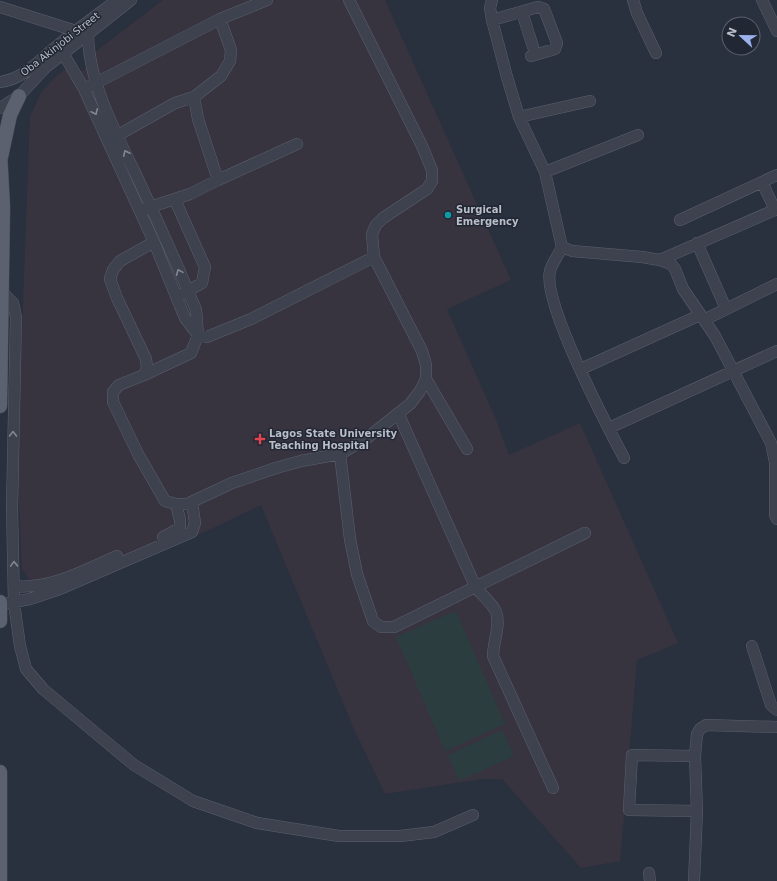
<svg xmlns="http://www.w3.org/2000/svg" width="777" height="881" font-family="'DejaVu Sans',sans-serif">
  <rect width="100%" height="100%" fill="#29303e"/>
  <path fill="#373440" d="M163 0H385L511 280 447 309 497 422 509 455 580 423 678 643 637 660 620 861 581 868 502 779H482L385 794 354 729 261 505 207 531 62 593 53 576 35 581 29 579 22 569 17 464 30 116 42 91 59 74 68 67 76 74 97 62 95 52Z"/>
  <path fill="#2c3d40" d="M456 611 505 724 445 751 396 637Z
    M502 730 514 756 459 781 448 755Z"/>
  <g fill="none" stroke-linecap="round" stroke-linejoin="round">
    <g stroke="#5b606c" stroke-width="12">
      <path id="minor" d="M492 0 490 8 492 20 507 77 519 117 545 172 562 247 572 251 642 257 660 260 671 264 675 269 683 289 715 336 771 443 775 462H777
        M633 0 637 13 656 53
        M762 0 777 31
        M0 7 76 31
        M522 12 533 47
        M492 20 538 7 544 9 557 43 555 49 531 56
        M88 33C88 83 117 135 138 179 158 222 178 266 196 310L198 335 191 353 144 375
        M63 53 84 89 154 242 185 318 198 335 207 337 251 319 374 257
        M0 82C24 79 39 60 57 46 76 30 97 15 117 0
        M90 86 220 19 267 0
        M0 108 19 96 46 67 131 0
        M519 117 590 101
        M111 139 175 103 194 97 221 76 230 61 231 50 220 19
        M545 172 638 135
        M218 180 297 144
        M762 182 775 210
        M175 200 205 267 202 283 182 294
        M144 209 190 194 218 180 198 119 194 97
        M680 220 777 175
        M154 242 120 261 113 270 110 279 117 298 146 359 147 368 144 375 119 385 113 392V402L138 454 165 501 176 504H187L232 483 276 468 301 461 340 454 367 438 410 404 420 391 426 379V365L422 351 374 257 372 234 376 225 383 218 427 189 432 181V170L422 146 349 0
        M697 243 726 309
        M562 247C559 254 552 263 550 271 542 302 607 426 624 458
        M660 260 777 209
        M3 293 13 303 16 317 12 507 14 603 20 646 26 669 43 689 134 765 193 801 257 823 339 836H400L434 832 473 815
        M704 320 777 284
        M581 369 700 315
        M426 379 467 449
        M398 413 476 588C482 595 493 604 496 612 501 624 493 643 493 656L553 788
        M609 428 777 351
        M340 454 350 539 357 574 373 621 381 627H394L585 533
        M775 462V515L777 519
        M163 537 180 528V520L176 504
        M14 586C50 590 85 570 117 556
        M9 603 30 599 60 589 192 532 195 523 192 502
        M752 646 771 705 777 710
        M695 756 632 755 629 810 697 811
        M649 873 650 881
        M694 881 697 811 695 756 697 734 700 729 706 725 777 727"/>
    </g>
    <g stroke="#464b58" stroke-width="15">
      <path id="major" d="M0 152 3 207 0 406
        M1 157 10 115 19 96
        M0 602V621
        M0 772V881"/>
    </g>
    <use href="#minor" stroke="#3d424e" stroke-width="11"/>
    <use href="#major" stroke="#5b616e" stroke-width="14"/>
  </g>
  <defs><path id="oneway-chevron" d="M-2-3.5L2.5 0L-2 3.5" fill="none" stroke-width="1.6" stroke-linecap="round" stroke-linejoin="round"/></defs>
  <g stroke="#818692">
    <use href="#oneway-chevron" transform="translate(95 112) rotate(65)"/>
    <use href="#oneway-chevron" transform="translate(126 153) rotate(-115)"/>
    <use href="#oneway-chevron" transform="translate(179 272) rotate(-114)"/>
    <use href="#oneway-chevron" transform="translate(13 434) rotate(-89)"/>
    <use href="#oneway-chevron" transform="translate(14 564) rotate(-92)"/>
  </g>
  <circle fill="#0f9aa8" stroke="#222734" stroke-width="1.5" cx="448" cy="215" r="4"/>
  <path fill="#e0444e" stroke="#222734" stroke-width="1.5" d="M258 433h4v4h4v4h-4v4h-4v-4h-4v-4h4z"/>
  <g text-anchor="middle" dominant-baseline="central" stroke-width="3" stroke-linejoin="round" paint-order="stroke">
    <g font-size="10" fill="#b9bec9" stroke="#222734">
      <text transform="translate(60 44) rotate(-38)">Oba Akinjobi Street</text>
    </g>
    <g font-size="10" font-weight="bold" fill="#b9bec9" stroke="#222734" text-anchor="start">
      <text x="456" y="209">Surgical<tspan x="456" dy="12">Emergency</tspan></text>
      <text x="269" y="433">Lagos State University<tspan x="269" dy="12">Teaching Hospital</tspan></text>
    </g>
  </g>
  <g transform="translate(741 36) rotate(292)"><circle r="19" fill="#222734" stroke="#5e6370"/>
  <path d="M0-3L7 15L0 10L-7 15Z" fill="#9bb3ec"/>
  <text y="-6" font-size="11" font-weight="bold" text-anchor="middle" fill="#b9bec9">N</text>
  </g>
</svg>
